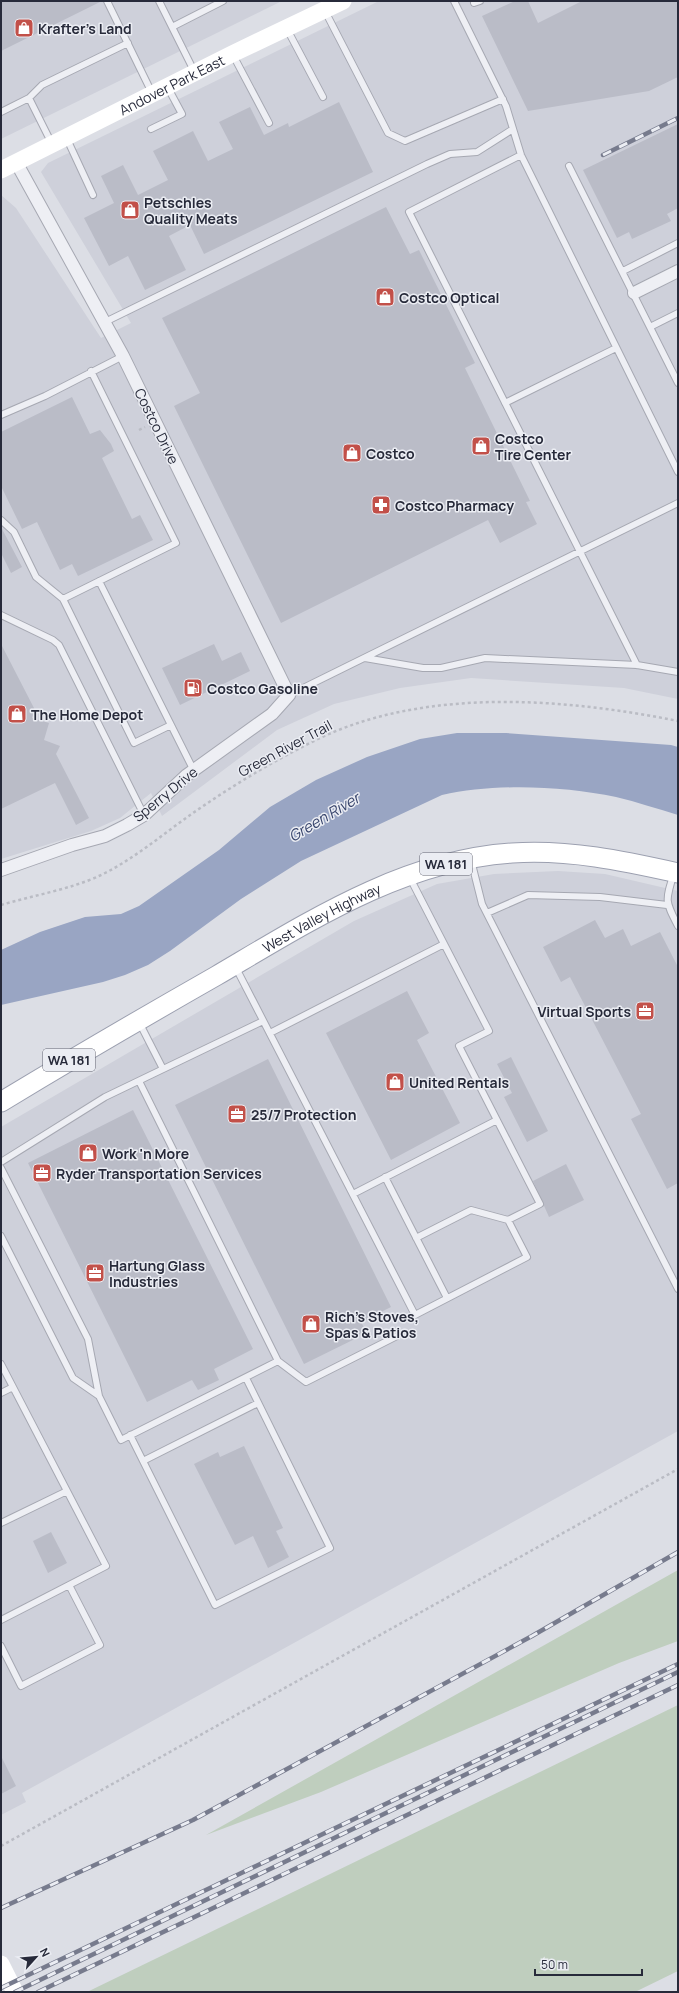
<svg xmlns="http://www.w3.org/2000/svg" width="679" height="1993" font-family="Manrope,sans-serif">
  <rect width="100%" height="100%" fill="#dcdee5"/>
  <path fill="#ced0da" d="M1 1H282L1 139Z
    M379 1H678V699L624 688 471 678 400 688 334 704 277 730 162 816 151 793 120 818 91 831 1 859V195L16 208 101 338 131 323 41 172 48 163Z
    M558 871 605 874 678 891V1431L22 1793 26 1802 1 1815V1127L354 921 437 884 494 874Z"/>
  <path fill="#bfcebe" d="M678 1570V1641L619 1663 321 1792 206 1835Z
    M678 1705V1971L635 1992H87Z"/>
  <path fill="#99a5c3" d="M457 733H506L671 745 678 747V815C658 809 637 802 616 797 563 786 495 783 442 795L301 861 241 899 170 951 148 965 125 975 103 982 1 1005V950L40 932 85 917 121 914 139 906 219 850 270 807 316 780 367 757 420 739Z"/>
  <path fill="#babcc7" d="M1 1H102L1 51Z
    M515 1H528L538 23 582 1H678V77L649 91 528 111 482 16Z
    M339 102 373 172 204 254 190 225 169 236 186 270 145 290 128 256 109 266 84 218 114 203 101 176 123 165 138 195 168 180 153 151 193 131 208 161 233 149 219 122 250 107 264 135 288 123 289 127Z
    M678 124V208L667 214 671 221 632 239 629 232 617 238 583 170Z
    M386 207 410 254 419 250 475 363 465 368 530 501 526 502 537 524 500 543 488 520 281 623 174 406 200 393 162 318Z
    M72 397 90 434 100 430 111 444 114 451 102 458 132 519 140 515 153 540 78 576 72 564 60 570 37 522 22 529 1 486V432Z
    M1 527 22 567 11 573 1 553Z
    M1 644 35 710 32 718 49 723 44 740 60 746 56 754 89 818 76 825 55 783 1 809Z
    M214 644 222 661 241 652 250 671 180 705 162 668Z
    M595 920 605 938 623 929 631 946 660 932 678 967V1183L667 1189 631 1119 641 1114 570 977 561 982 543 947Z
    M407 991 429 1033 417 1040 460 1123 391 1160 326 1033Z
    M511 1057 548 1131 527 1142 504 1097 512 1093 497 1064Z
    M268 1059 391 1307 361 1322 367 1333 304 1364 175 1105Z
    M133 1110 253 1349 214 1369 219 1380 198 1390 192 1380 147 1402 28 1163Z
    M566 1164 584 1200 549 1217 533 1181Z
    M244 1446 283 1528 276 1531 289 1557 268 1568 253 1536 235 1545 194 1464 218 1452 220 1457Z
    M51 1532 67 1563 48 1573 33 1541Z
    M1 1756 16 1786 1 1794Z"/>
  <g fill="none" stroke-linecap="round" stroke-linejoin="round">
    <g stroke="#a6a8b2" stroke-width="8">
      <path id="lane" d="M107 1 152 93
        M159 1 194 71
        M454 1 506 106 521 155 678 472
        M474 3 480 1
        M325 11 388 133 405 141 503 99
        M172 27 223 1
        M287 29 323 97
        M233 55 269 123
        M29 98 52 144
        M1 112 29 98 42 85 128 43
        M151 129 182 114 168 88
        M67 139 93 195
        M521 155 409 212 637 665
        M569 166 678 383
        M623 271 678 243
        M105 322 427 164 450 154 477 152 513 129
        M650 327 678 313
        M505 403 616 348
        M1 415 45 396 123 356
        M1 520 14 532 36 577 63 599 134 743 171 725
        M99 581 194 771
        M63 599 176 543 91 371
        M1 615 53 640 59 645 144 815
        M365 658 423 668H441L485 658 637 665 678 672
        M289 695 678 503
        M471 860 482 904 678 1289
        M674 873C665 901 665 901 678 926
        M487 913 528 895 600 897 667 905
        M235 966 415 1315 527 1257 508 1220 540 1204 459 1046 489 1031 410 878
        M139 1022 163 1069
        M270 1033 444 944
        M1 1162 105 1097 263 1021
        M1 1168 88 1339 99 1396 73 1378 1 1236
        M385 1177 447 1298
        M353 1194 497 1120
        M416 1238 471 1210 508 1220
        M278 1361 306 1382 397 1336
        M1 1364 106 1566 1 1620
        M1 1393 13 1387
        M99 1396 121 1440 278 1361 139 1081
        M130 1435 215 1605 330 1548 246 1378
        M143 1461 258 1403
        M1 1523 67 1491
        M1 1646 21 1686 100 1645 69 1585"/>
    </g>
    <g stroke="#a6a8b2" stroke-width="14">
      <path id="street" d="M634 293 678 271
        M1 870 72 845 105 836 127 825 144 815 187 775 272 714 289 695 123 356 16 162"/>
    </g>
    <g stroke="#9ca0b0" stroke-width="21">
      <g id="primary">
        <path id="s2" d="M1 1102C72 1059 144 1017 216 976 308 922 403 860 512 853 568 849 624 861 678 873"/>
      </g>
    </g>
    <path stroke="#babcc4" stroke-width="2.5" stroke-dasharray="3 3" stroke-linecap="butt" d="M139 430 145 427
      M1 905C31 896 71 889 99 876 133 860 163 834 193 813 232 786 273 761 316 740 424 687 563 698 678 721
      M1 1846 678 1469"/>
    <use href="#lane" stroke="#eeeff4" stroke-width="6"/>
    <use href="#street" stroke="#eeeff4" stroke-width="12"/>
    <g stroke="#fff" stroke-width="17">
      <path id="s1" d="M1 170 232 54 343 1"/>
      <path d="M1 1964 15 1992"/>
    </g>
    <use href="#primary" stroke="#fff" stroke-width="19"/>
    <g stroke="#777b8d" stroke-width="4.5">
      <path id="rail" d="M603 155 678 118
        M1 1908 193 1820 532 1636 678 1552
        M1 1988 678 1664
        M15 1992 678 1672
        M38 1992 678 1685"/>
    </g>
    <use href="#rail" stroke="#ebedf3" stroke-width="3" stroke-dasharray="9" stroke-linecap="butt"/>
  </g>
  <defs>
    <g id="shop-square" transform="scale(1)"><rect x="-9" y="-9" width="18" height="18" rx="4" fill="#c25049" stroke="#ebedf3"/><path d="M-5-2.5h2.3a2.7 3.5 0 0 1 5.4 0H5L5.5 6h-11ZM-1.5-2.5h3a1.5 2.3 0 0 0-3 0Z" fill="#fff"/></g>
    <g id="pharmacy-square" transform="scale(1)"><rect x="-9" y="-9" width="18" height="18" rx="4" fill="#c25049" stroke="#ebedf3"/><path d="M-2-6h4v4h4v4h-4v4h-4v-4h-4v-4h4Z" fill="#fff"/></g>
    <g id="fuel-square" transform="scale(1)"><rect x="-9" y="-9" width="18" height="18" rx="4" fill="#c25049" stroke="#ebedf3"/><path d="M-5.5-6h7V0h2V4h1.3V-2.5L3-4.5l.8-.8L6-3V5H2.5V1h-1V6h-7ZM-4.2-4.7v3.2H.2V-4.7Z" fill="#fff"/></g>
    <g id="office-square" transform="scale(1)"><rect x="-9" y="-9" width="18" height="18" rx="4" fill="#c25049" stroke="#ebedf3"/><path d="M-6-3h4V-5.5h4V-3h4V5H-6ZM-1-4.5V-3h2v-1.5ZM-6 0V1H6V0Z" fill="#fff"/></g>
  </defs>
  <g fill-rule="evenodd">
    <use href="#shop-square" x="24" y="28"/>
    <use href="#shop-square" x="130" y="210"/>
    <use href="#shop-square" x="385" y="297"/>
    <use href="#shop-square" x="481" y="446"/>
    <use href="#shop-square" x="352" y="453"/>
    <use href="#pharmacy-square" x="381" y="505"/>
    <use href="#fuel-square" x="193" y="688"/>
    <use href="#shop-square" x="17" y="714"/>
    <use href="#office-square" x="645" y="1011"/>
    <use href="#shop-square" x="395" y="1082"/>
    <use href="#office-square" x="237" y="1114"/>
    <use href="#shop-square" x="88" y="1153"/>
    <use href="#office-square" x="42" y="1173"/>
    <use href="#office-square" x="95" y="1273"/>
    <use href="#shop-square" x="311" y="1324"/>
  </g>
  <g text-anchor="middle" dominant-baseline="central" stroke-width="3" stroke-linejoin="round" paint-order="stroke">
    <g fill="#ebedf3" stroke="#626472" stroke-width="1">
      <rect x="420" y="853" width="52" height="22" rx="3"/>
      <rect x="43" y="1049" width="52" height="22" rx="3"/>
    </g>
    <g font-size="13" font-weight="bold" fill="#272a3a">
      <text x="446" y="864">WA 181</text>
      <text x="69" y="1060">WA 181</text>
    </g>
    <g font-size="14" font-weight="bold" fill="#272a3a" stroke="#ebedf3" text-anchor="start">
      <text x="38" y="28">Krafter's Land</text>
      <text x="144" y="202">Petschles<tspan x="144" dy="16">Quality Meats</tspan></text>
      <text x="399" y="297">Costco Optical</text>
      <text x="495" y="438">Costco<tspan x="495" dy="16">Tire Center</tspan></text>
      <text x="366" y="453">Costco</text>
      <text x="395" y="505">Costco Pharmacy</text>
      <text x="207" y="688">Costco Gasoline</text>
      <text x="31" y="714">The Home Depot</text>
      <text x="631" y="1011" text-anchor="end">Virtual Sports</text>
      <text x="409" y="1082">United Rentals</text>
      <text x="251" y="1114">25/7 Protection</text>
      <text x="102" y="1153">Work 'n More</text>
      <text x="56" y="1173">Ryder Transportation Services</text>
      <text x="109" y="1265">Hartung Glass<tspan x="109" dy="16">Industries</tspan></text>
      <text x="325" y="1316">Rich's Stoves,<tspan x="325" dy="16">Spas &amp; Patios</tspan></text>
    </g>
    <g font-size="14" fill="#272a3a" stroke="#ebedf3">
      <text stroke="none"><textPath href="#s1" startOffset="191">Andover Park East</textPath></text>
      <text transform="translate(157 426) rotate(64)">Costco Drive</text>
      <text transform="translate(285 748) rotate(-28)">Green River Trail</text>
      <text transform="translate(165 794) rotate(-39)">Sperry Drive</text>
      <text stroke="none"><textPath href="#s2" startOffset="370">West Valley Highway</textPath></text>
    </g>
    <g font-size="15" font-style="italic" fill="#35426a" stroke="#ebedf3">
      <text transform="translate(324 817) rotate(-31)">Green River</text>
    </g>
  </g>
  <rect width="679" height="1993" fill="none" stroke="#272a3a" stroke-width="4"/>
  <g transform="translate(36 1957) rotate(63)" stroke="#ebedf3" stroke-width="3" paint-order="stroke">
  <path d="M0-3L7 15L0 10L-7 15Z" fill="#272a3a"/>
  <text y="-6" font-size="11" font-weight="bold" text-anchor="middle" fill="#272a3a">N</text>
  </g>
  <path d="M535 1969v6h107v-6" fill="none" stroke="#272a3a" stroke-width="2"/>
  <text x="541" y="1969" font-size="12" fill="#272a3a" stroke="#ebedf3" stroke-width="3" paint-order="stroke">50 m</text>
</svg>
